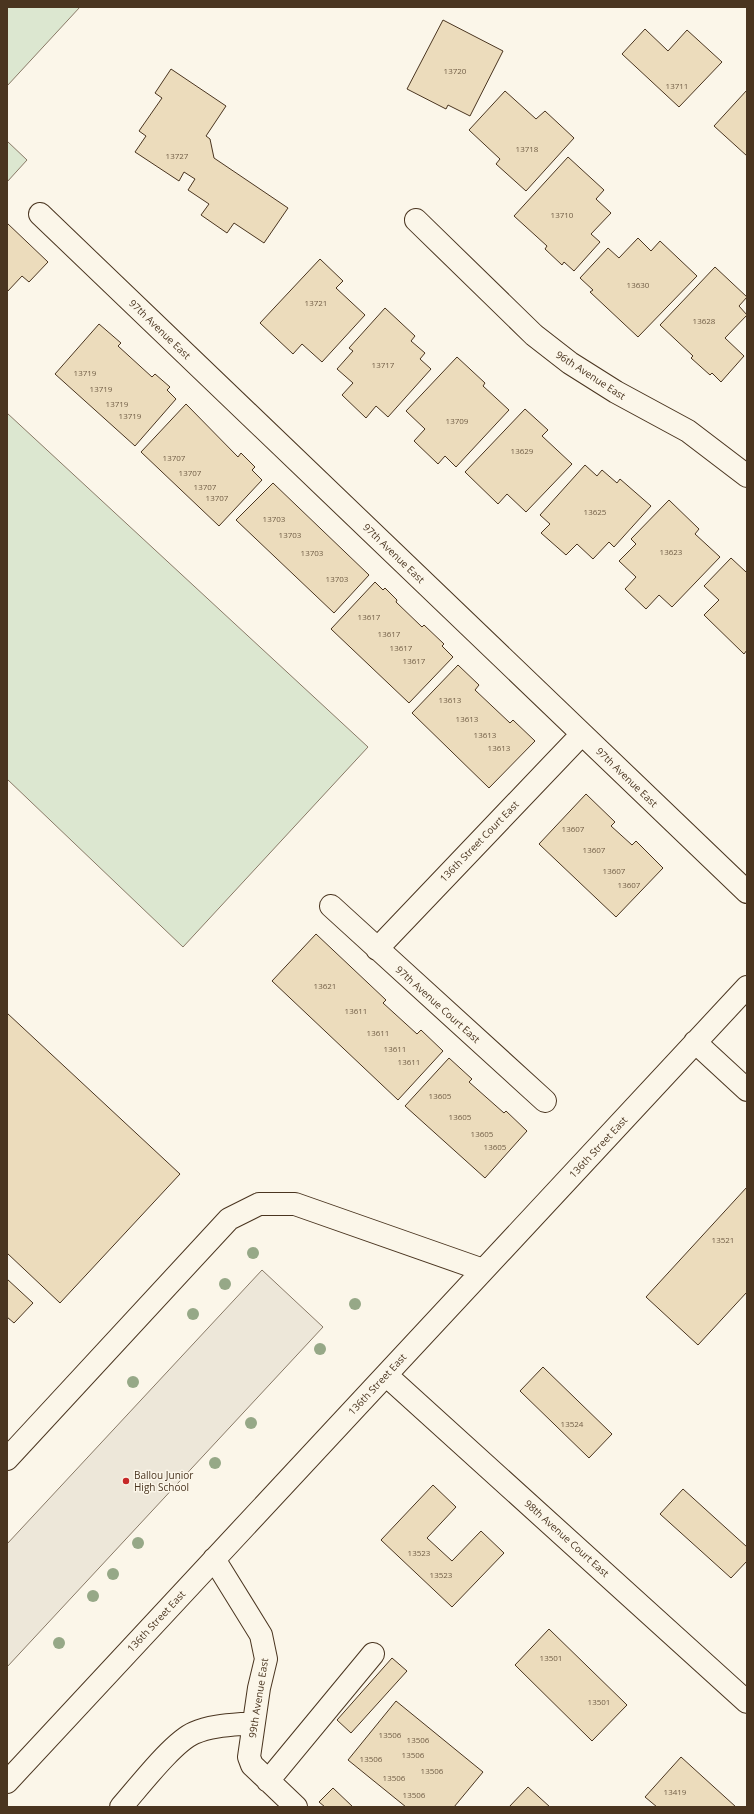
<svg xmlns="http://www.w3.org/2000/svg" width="754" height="1814" font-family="'Open Sans',sans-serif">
  <rect width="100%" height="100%" fill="#fbf6e9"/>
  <path fill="#dce7d0" stroke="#887966" d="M7 7H80L7 86Z
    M7 141 27 160 7 182Z
    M7 413 368 747 183 947 7 779Z"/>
  <path fill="#ede7d9" stroke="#887966" d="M262 1270 323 1327 7 1667V1544Z"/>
  <path fill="#ecdcbc" stroke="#4a3520" d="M443 20 503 51 470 116 448 105 446 109 407 89Z
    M645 29 668 51 687 30 722 62 679 107 622 54Z
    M171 69 226 106 206 136 210 139 214 158 288 208 264 243 234 223 227 233 201 215 209 204 188 190 195 179 184 172 179 181 135 152 146 136 139 131 162 98 155 93Z
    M747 90V156L714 126Z
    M505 91 536 119 545 111 574 138 526 191 496 164 500 159 469 130Z
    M568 157 604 190 596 199 611 213 591 234 600 242 574 271 564 262 562 265 545 249 547 246 514 216Z
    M7 223 48 262 29 282 22 276 7 292Z
    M638 238 651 251 660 241 697 276 638 337 590 292 593 290 580 278 608 248 619 258Z
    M320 259 343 281 336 288 365 315 322 362 302 344 293 354 260 323Z
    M715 267 747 297 739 306 747 315 725 338 744 356 721 382 712 373 710 375 691 358 693 356 660 325Z
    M385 308 415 336 411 341 425 353 420 359 431 369 388 417 376 406 366 418 342 395 353 383 337 369 353 351 349 348Z
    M99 324 121 343 118 346 152 377 155 374 170 387 167 390 176 399 135 446 55 374Z
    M457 357 485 383 483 386 509 410 456 467 445 456 438 464 414 441 425 429 406 411Z
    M186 404 238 457 241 453 255 467 252 470 262 480 219 526 141 452Z
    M525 409 548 430 542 436 572 464 526 512 507 494 498 504 465 472Z
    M585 465 597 476 602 470 617 483 620 479 651 506 614 547 609 542 593 559 577 544 566 555 541 533 550 524 540 515Z
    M273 483 369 575 334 613 236 520Z
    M669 500 699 529 695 534 720 557 672 607 659 595 646 609 625 589 636 577 619 561 636 544 631 539Z
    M731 558 746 572 747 571V650L744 654 704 615 719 600 704 586Z
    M375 582 383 590 385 588 397 600 396 602 422 627 424 625 444 644 442 646 453 657 409 703 331 629Z
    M458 665 479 685 475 690 510 723 513 720 535 741 489 788 412 713Z
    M586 794 615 822 611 826 632 845 636 841 663 868 616 917 539 844Z
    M316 934 386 1000 383 1003 417 1034 421 1030 443 1051 398 1100 272 981Z
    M7 1013 180 1174 60 1303 7 1253Z
    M449 1058 472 1079 469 1082 504 1113 506 1111 527 1131 485 1178 405 1106Z
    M747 1187V1292L698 1345 646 1297Z
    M7 1279 33 1303 14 1323 7 1317Z
    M543 1367 612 1434 589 1458 520 1391Z
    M433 1485 456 1507 427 1538 452 1561 481 1531 504 1553 452 1607 381 1540Z
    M683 1489 747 1547V1561L731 1578 660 1514Z
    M549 1629 627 1705 592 1741 515 1665Z
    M392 1658 407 1671 351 1733 337 1720Z
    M396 1701 483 1772 454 1807H406L348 1760Z
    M681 1757 736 1807H657L645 1797Z
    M528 1787 550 1807H509Z
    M333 1788 353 1807H325L319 1802Z"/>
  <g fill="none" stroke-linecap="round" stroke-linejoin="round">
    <g stroke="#4a3520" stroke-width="24">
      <path id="minor" d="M40 214 747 892
        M416 220 534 335 570 363 616 392 688 431 747 476
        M331 906 545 1101
        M377 949 582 734
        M695 1042 747 1090
        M386 1375 747 1702
        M7 1459 229 1219 259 1204H295L483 1270
        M214 1559 261 1635 266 1659 259 1688 249 1757 252 1765 296 1807
        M268 1781 373 1654
        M7 1782 747 987
        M121 1807C138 1788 173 1742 194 1733 212 1725 234 1725 254 1723"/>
    </g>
    <use href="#minor" stroke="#fbf6e9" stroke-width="22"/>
  </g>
  <g fill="#96a887">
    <circle cx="253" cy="1253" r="6"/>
    <circle cx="225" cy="1284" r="6"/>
    <circle cx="355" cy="1304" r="6"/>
    <circle cx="193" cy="1314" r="6"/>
    <circle cx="320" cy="1349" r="6"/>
    <circle cx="133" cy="1382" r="6"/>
    <circle cx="251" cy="1423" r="6"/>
    <circle cx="215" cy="1463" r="6"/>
    <circle cx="138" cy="1543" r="6"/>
    <circle cx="113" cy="1574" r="6"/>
    <circle cx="93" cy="1596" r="6"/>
    <circle cx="59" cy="1643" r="6"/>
  </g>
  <circle fill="#c62828" stroke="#fbf6e9" stroke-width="1.5" cx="126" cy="1481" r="4"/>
  <g text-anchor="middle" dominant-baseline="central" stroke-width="3" stroke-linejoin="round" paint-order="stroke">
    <g font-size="8" fill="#725f47">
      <text x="455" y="70">13720</text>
      <text x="677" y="85">13711</text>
      <text x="527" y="148">13718</text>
      <text x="177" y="155">13727</text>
      <text x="562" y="214">13710</text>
      <text x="638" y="284">13630</text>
      <text x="316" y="302">13721</text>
      <text x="704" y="320">13628</text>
      <text x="383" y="364">13717</text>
      <text x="85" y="372">13719</text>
      <text x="101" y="388">13719</text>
      <text x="117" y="403">13719</text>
      <text x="130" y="415">13719</text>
      <text x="457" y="420">13709</text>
      <text x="522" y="450">13629</text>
      <text x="174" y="457">13707</text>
      <text x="190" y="472">13707</text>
      <text x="205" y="486">13707</text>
      <text x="217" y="497">13707</text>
      <text x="595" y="511">13625</text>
      <text x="274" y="518">13703</text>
      <text x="290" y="534">13703</text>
      <text x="671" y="551">13623</text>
      <text x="312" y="552">13703</text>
      <text x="337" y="578">13703</text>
      <text x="369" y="616">13617</text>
      <text x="389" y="633">13617</text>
      <text x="401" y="647">13617</text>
      <text x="414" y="660">13617</text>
      <text x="450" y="699">13613</text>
      <text x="467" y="718">13613</text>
      <text x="485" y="734">13613</text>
      <text x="499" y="747">13613</text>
      <text x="573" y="828">13607</text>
      <text x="594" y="849">13607</text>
      <text x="614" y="870">13607</text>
      <text x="629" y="884">13607</text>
      <text x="325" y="985">13621</text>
      <text x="356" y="1010">13611</text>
      <text x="378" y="1032">13611</text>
      <text x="395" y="1048">13611</text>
      <text x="409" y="1061">13611</text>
      <text x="440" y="1095">13605</text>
      <text x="460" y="1116">13605</text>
      <text x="482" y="1133">13605</text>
      <text x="495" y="1146">13605</text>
      <text x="723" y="1239">13521</text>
      <text x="572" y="1423">13524</text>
      <text x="419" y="1552">13523</text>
      <text x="441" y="1574">13523</text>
      <text x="551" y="1657">13501</text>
      <text x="599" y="1701">13501</text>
      <text x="390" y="1734">13506</text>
      <text x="418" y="1739">13506</text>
      <text x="413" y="1754">13506</text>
      <text x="371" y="1758">13506</text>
      <text x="432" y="1770">13506</text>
      <text x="394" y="1777">13506</text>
      <text x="675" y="1791">13419</text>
      <text x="414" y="1794">13506</text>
    </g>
    <g font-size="10" fill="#4a3520" stroke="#fbf6e9">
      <text transform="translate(160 329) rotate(44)">97th Avenue East</text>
      <text transform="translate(591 375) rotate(33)">96th Avenue East</text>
      <text transform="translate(394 553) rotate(44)">97th Avenue East</text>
      <text transform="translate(627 777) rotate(44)">97th Avenue East</text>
      <text transform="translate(479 841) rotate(-46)">136th Street Court East</text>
      <text transform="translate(438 1004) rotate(42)">97th Avenue Court East</text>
      <text transform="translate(598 1147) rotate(-47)">136th Street East</text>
      <text transform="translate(377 1384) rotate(-47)">136th Street East</text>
      <text transform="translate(567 1538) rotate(42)">98th Avenue Court East</text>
      <text transform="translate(156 1621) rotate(-47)">136th Street East</text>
      <text transform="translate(258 1698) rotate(-81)">99th Avenue East</text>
    </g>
    <g font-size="10" fill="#4a3520" stroke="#fbf6e9" text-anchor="start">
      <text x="134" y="1475">Ballou Junior<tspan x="134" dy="12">High School</tspan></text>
    </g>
  </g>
  <rect width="754" height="1814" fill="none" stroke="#4a3520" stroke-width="16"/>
</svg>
